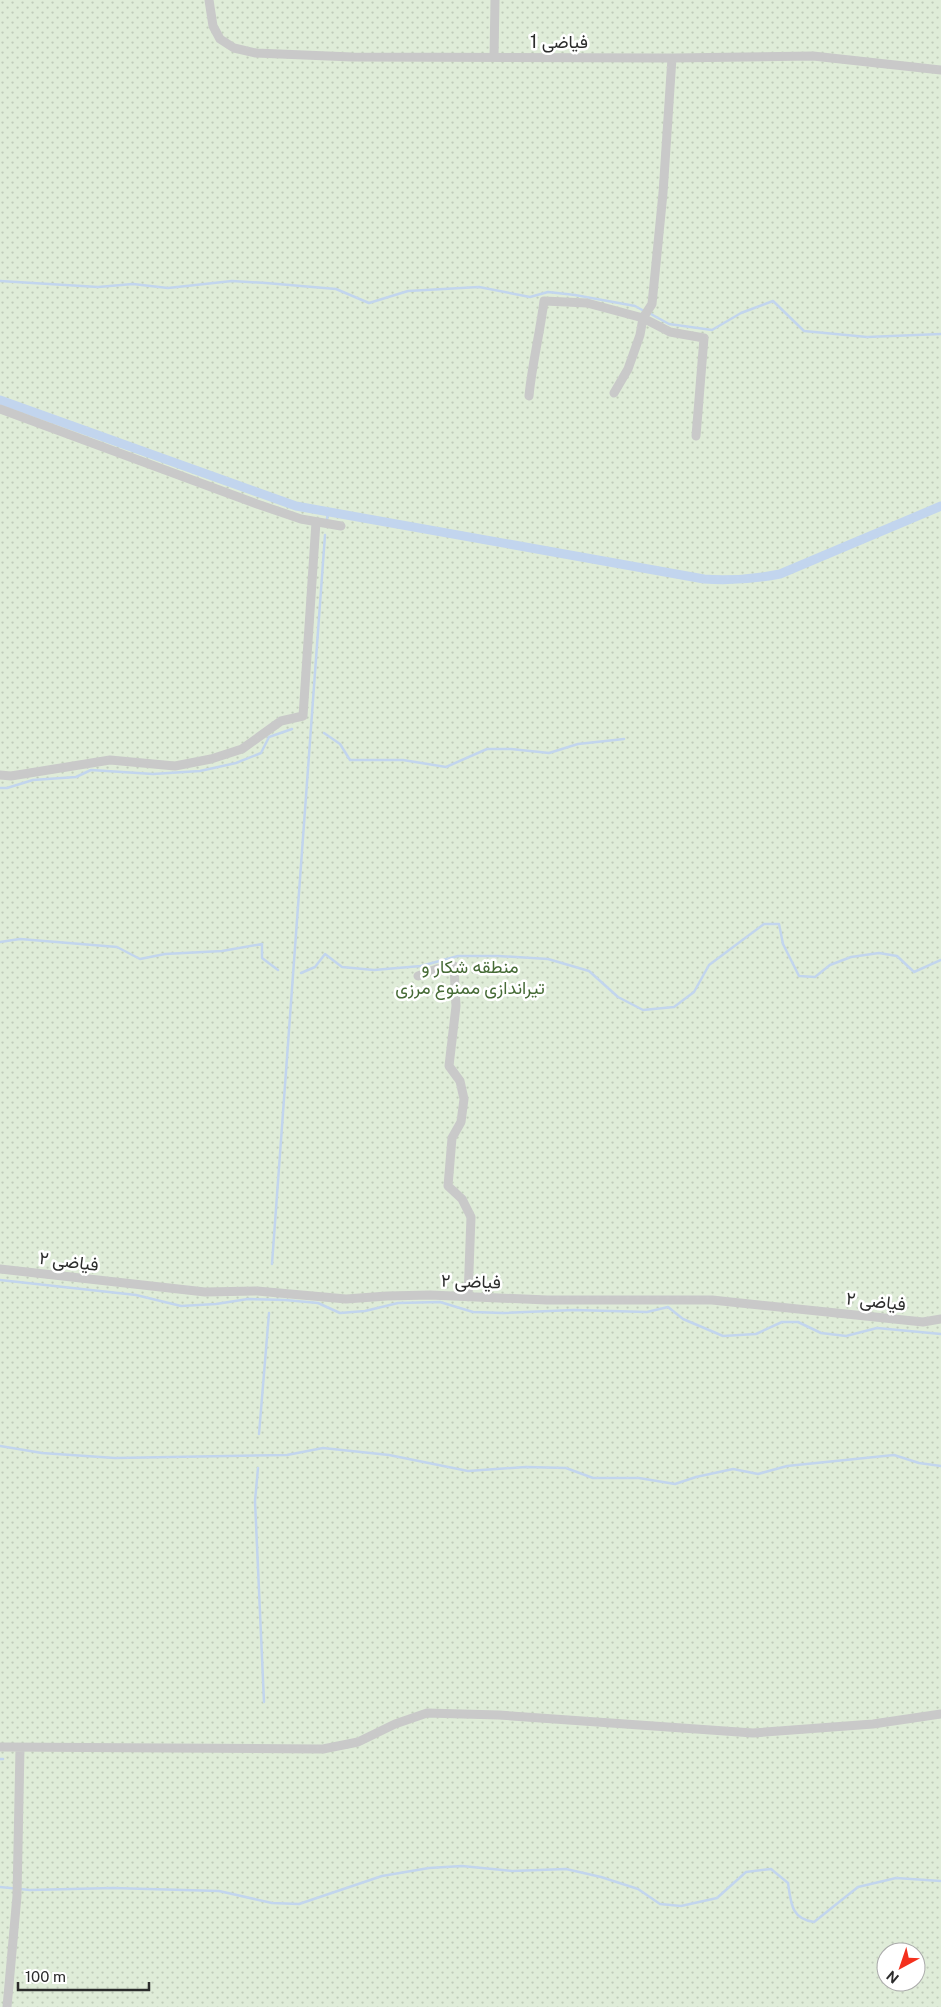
<svg xmlns="http://www.w3.org/2000/svg" width="941" height="2007" font-family="'Public Sans',Vazirmatn,sans-serif">
  <defs>
    <pattern id="park-dots" width="8" height="8" patternUnits="userSpaceOnUse" patternTransform="scale(1.25)"><rect width="8" height="8" fill="#dfecd8"/><path d="M2 2h.1M6 6h.1" fill="none" stroke="#c0cbba" stroke-width="1.8" stroke-linecap="round"/></pattern>
  </defs>
  <rect width="100%" height="100%" fill="#fff"/>
  <path fill="url(#park-dots)" fill-rule="evenodd" d="M0 0H941V2007H0ZM886 1952H916V1982H886Z"/>
  <g fill="none" stroke-linecap="round" stroke-linejoin="round">
    <path stroke="#c2d5ee" stroke-width="2.5" d="M0 281 98 287 133 284 168 288 232 281 266 283 336 289 369 303 408 291 479 287 530 297 548 292 575 295 635 306 644 311
      M649 313 669 324 712 330 741 313 773 301 804 331 867 337 941 334
      M327 519 328 512
      M324 733 340 744 350 760H403L446 767 487 749H511L549 753 578 744 624 739
      M0 788H7L33 780 76 777 91 770 153 774 200 771 236 763 261 753 269 737 292 729
      M0 942 20 939 117 947 140 959 165 954 222 951 262 944V958L278 970
      M301 973 315 967 325 954 342 967 374 970 421 966 458 956H498L548 959 589 971 618 997 643 1010 674 1007 694 992 709 965 764 924H779L783 944 799 976 815 977 830 965 851 957 879 953 897 956 914 972 941 960
      M272 1264 325 535
      M0 1280 136 1295 181 1306 216 1304 248 1299 285 1300 318 1303 340 1313 365 1311 398 1303 440 1302 473 1312 503 1313 574 1310 647 1312 668 1307 683 1319 723 1336 756 1334 782 1322H798L821 1333 846 1336 877 1328 941 1334
      M259 1434 269 1313
      M0 1446 42 1453 115 1458 287 1455 323 1448 389 1455 468 1471 526 1467 566 1468 593 1478H639L675 1484 696 1477 733 1469 758 1474 787 1466 894 1455 919 1463 941 1466
      M258 1468 255 1501 264 1702
      M0 1759H3
      M0 1887 30 1890 113 1888 219 1891 272 1903 299 1904 382 1876 429 1868 462 1866 512 1871 566 1869 601 1877 638 1889 660 1904 681 1906 717 1898 746 1872 771 1869 788 1883C791 1903 791 1919 814 1922L858 1887 896 1878 941 1881"/>
    <path stroke="#c2d5ee" stroke-width="9" d="M0 400 296 506 704 579C731 581 754 579 780 574L941 506"/>
    <path stroke="#c9c9c9" stroke-width="9" d="M209 0 213 26 220 39 234 48 256 53 352 57 672 58 813 56 941 70
      M494 57 495 0
      M614 393 628 369 640 335 643 318 652 304 663 193 672 58
      M529 396C532 364 540 333 544 301L587 303 643 318 670 332 704 338 696 436
      M0 409 257 504 301 519 341 526
      M0 775 11 776 110 760 175 766 211 759 242 749 281 721 303 716 316 522
      M418 976 437 969 454 966 456 1006 449 1066 460 1081 464 1099 461 1122 452 1138 448 1186 462 1199 471 1217 468 1297
      M0 1269 205 1292 257 1291 346 1299 387 1296 430 1295 547 1300H712L923 1322 941 1319
      M0 1747 323 1749 358 1742 395 1724 427 1713 499 1715 753 1733 873 1724 941 1714
      M7 2007 17 1896 20 1748"/>
  </g>
  <g text-anchor="middle" dominant-baseline="central" stroke-width="5" stroke-linejoin="round" paint-order="stroke">
    <g font-size="18" fill="#2c2c2c" stroke="#fff">
      <text x="559" y="41">فیاضی 1</text>
      <text transform="translate(69 1261) rotate(7)">فیاضی ۲</text>
      <text transform="translate(471 1281) rotate(2)">فیاضی ۲</text>
      <text transform="translate(876 1301) rotate(6)">فیاضی ۲</text>
    </g>
    <g font-size="18" fill="#466b36" stroke="#fff">
      <text x="470" y="966">منطقه شکار و<tspan x="470" dy="21">تیراندازی ممنوع مرزی</tspan></text>
    </g>
  </g>
  <g transform="translate(901 1967) rotate(220)"><circle r="24" fill="#ffffff" stroke="#ababab"/>
  <path d="M0-4L9 19L0 12L-9 19Z" fill="#f4301d"/>
  <text y="-8" font-size="14" font-weight="bold" text-anchor="middle" fill="#2c2c2c">N</text>
  </g>
  <path d="M18 1982v8h131v-8" fill="none" stroke="#2c2c2c" stroke-width="2.5"/>
  <text x="25" y="1982" font-size="15" fill="#2c2c2c" stroke="#ffffff" stroke-width="4" paint-order="stroke">100 m</text>
</svg>
